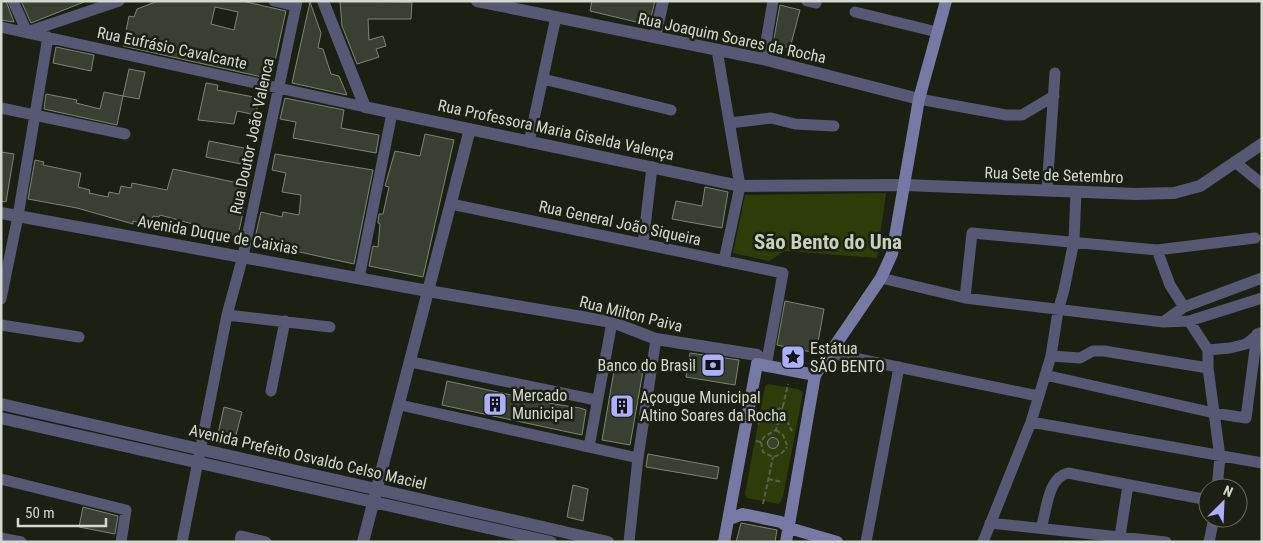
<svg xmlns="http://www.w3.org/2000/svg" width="1263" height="543" font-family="'Roboto Condensed',sans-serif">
  <rect width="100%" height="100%" fill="#1b2012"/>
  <path fill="#2d3c08" d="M886 193 877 258 785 251 769 261 733 253 745 195Z
    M768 384 798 389 803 392 783 497 779 504 747 498 745 494 765 386Z"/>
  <path fill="#3a4031" stroke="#7e8474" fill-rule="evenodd" d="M1 1H6L14 22 1 20Z
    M21 1H84V2L31 23Z
    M158 1H242L286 11 271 79 123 46 129 16 134 17 137 9ZM215 7 238 12 234 30 211 24Z
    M340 1 412 2 411 19H368L369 40 383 36 386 46 376 49 379 57 357 64 342 26Z
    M592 1H655L649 25 590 11Z
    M310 2 321 33 318 48 323 49 331 74 339 76 347 95 292 83Z
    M780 5 800 10 790 48 773 44Z
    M56 47 94 55 91 71 53 63Z
    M129 69 145 72 139 99 123 96Z
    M206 83 218 85 217 90 259 98 256 115 237 111 234 124 198 120Z
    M104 92 123 96 117 125 44 109 46 94 77 100 76 103 100 109Z
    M285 98 344 110 341 128 379 135 376 153 293 138 296 122 280 119Z
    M425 134 454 140 423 277 369 266 373 246 378 247 380 224 378 223 379 214H383L389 187 385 186 395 151 420 156Z
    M209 141 249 149 246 165 206 157Z
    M1 152 14 154 6 202 1 201Z
    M275 154 373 170 354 264 254 242 261 212 282 217 283 212 299 215 301 195 282 192 286 173 272 170Z
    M35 160 44 162 43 165 81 173 78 187 90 190 89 193 108 197 109 192 119 194 121 186 131 188 132 183 167 190 173 169 247 185 243 207 244 208 237 240 192 231 193 224 160 215 159 217 153 216 151 226 133 221V224L77 208 28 199Z
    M705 187 728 192 722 228 672 219 676 201 702 206Z
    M785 301 824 309 816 353 777 345Z
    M690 353 739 360 735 385 686 377Z
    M615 365 643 371 630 445 602 440Z
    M447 381 548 403 580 408 586 410 582 435 442 405Z
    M224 407 242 412 235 439 218 434Z
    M767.5 443a5.5 5.5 0 1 1 11 0a5.5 5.5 0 1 1-11 0Z
    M648 454 719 467 717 479 646 467Z
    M573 485 588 489 583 521 567 517Z
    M83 507 118 516 115 534 79 527Z
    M741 523 777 530 775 542H736Z"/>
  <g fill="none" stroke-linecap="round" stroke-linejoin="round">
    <path stroke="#5b5f53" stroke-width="2" stroke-dasharray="5 2.5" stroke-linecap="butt" d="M775 413C786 413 787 423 792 431
      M758 424 783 406 788 384
      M776 430 783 435 787 445
      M756 441 761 442 764 437 776 430 783 406
      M761 442 763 452 773 457 781 454 787 447
      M768 479 783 482
      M763 504 773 457"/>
    <path stroke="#565874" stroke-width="11" d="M13 1 27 32 119 1
      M274 1 296 6
      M807 1 816 3
      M855 12 937 32
      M1 27 365 107
      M717 50 740 186 724 261
      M763 59 773 1
      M543 79 671 110
      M919 99 1006 115H1022L1054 96
      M1 108 125 134
      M730 123 771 118 795 124 834 126
      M529 142 556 17
      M1235 162 1262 184
      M1047 190 1055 73
      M451 204 783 273 766 366
      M643 244 652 167
      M1157 250 1170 285 1184 307
      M359 278 392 113
      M881 278 965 298 1163 322 1189 321 1262 298
      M965 298 972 233 1157 250 1255 238
      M1 299 18 216 48 37
      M227 315 330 327
      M1189 321 1208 350V368L1220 457 1217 488
      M1163 322 1184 307 1262 278
      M1 325 79 337
      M1208 350 1230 348 1246 344 1260 333
      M830 353 1038 396
      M1051 356 1080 358 1093 351H1104L1208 368
      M411 362 596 400
      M1045 375 1214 413 1246 418 1257 334
      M271 391 285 321
      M400 405 638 458
      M1031 422 1262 463
      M589 447 612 322
      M1 479 126 510 121 542
      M990 523 1166 542
      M1041 528C1047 511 1047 478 1068 473L1208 500
      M1120 536 1128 485
      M1 538 21 542
      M182 542 227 315 243 256 297 1
      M240 542 241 536 266 542
      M629 542 638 458 656 339
      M866 542 899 367
      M983 542 1031 422 1051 356 1058 311 1064 290 1074 241 1076 192
      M1209 542 1214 518"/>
    <path stroke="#565874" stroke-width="12" d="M323 1 365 107 740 186 905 185 1136 194 1174 193 1200 186 1262 144
      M477 1 763 59 919 99
      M655 37 663 1
      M1 213 428 291 612 322 656 339 757 355 759 357 757 364
      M1 404 608 542
      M1 418 551 542
      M363 542 470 129"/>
    <path stroke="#7779a5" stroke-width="12" d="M729 519 743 514 781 522 789 528 837 542
      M724 542 757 364 815 375
      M786 542 815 375 881 278 892 254 919 99 946 1"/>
  </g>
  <defs>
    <g id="sight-square" transform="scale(1.25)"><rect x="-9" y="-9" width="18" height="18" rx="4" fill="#acaffb" stroke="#1b2012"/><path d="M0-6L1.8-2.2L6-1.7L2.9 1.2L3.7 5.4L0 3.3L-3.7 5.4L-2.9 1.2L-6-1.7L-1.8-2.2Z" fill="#111"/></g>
    <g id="bank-square" transform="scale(1.25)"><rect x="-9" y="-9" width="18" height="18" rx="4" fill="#acaffb" stroke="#1b2012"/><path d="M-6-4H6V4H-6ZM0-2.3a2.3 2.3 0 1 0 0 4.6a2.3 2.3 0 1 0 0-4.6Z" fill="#111"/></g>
    <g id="building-square" transform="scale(1.25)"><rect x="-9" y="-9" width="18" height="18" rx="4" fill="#acaffb" stroke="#1b2012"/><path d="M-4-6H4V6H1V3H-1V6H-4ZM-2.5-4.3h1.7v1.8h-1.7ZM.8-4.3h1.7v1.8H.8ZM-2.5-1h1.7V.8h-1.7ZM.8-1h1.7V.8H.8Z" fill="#111"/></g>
  </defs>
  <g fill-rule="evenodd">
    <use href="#sight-square" x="793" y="357"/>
    <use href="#bank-square" x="713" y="365"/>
    <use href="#building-square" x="495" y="404"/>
    <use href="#building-square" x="622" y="406"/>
  </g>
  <g text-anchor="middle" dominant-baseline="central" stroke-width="5" stroke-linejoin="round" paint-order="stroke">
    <g font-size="16" fill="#d4d8cf" stroke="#1b2012">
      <text transform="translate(732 38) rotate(12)">Rua Joaquim Soares da Rocha</text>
      <text transform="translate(172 48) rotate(12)">Rua Eufrásio Cavalcante</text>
      <text transform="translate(556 130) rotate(12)">Rua Professora Maria Giselda Valença</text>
      <text transform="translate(252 136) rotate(-78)">Rua Doutor João Valenca</text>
      <text transform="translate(1054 175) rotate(2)">Rua Sete de Setembro</text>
      <text transform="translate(620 223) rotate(12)">Rua General João Siqueira</text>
      <text transform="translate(218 235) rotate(10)">Avenida Duque de Caixias</text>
      <text transform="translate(631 314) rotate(14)">Rua Milton Paiva</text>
      <text transform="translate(308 457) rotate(13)">Avenida Prefeito Osvaldo Celso Maciel</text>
    </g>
    <g font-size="16" fill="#d4d8cf" stroke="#1b2012" text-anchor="start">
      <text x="810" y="348">Estátua<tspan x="810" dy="18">SÃO BENTO</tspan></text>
      <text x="696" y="365" text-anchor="end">Banco do Brasil</text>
      <text x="512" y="395">Mercado<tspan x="512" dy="18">Municipal</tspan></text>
      <text x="640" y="397">Açougue Municipal<tspan x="640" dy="18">Altino Soares da Rocha</tspan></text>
    </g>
    <g font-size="21" font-weight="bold" fill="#c8cfbd" stroke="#1b2012">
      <text x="828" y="242">São Bento do Una</text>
    </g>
  </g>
  <rect width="1263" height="543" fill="none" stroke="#d4d8cf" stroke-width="5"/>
  <g transform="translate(1223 503) rotate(24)"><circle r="24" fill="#1b2012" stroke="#656a5e"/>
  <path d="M0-4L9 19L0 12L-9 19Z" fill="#acaffb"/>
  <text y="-8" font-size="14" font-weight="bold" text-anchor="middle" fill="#d4d8cf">N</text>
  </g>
  <path d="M18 518v8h88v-8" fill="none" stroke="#d4d8cf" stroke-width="2.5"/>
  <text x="25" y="518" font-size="15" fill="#d4d8cf" stroke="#1b2012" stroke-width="4" paint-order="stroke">50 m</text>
</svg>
